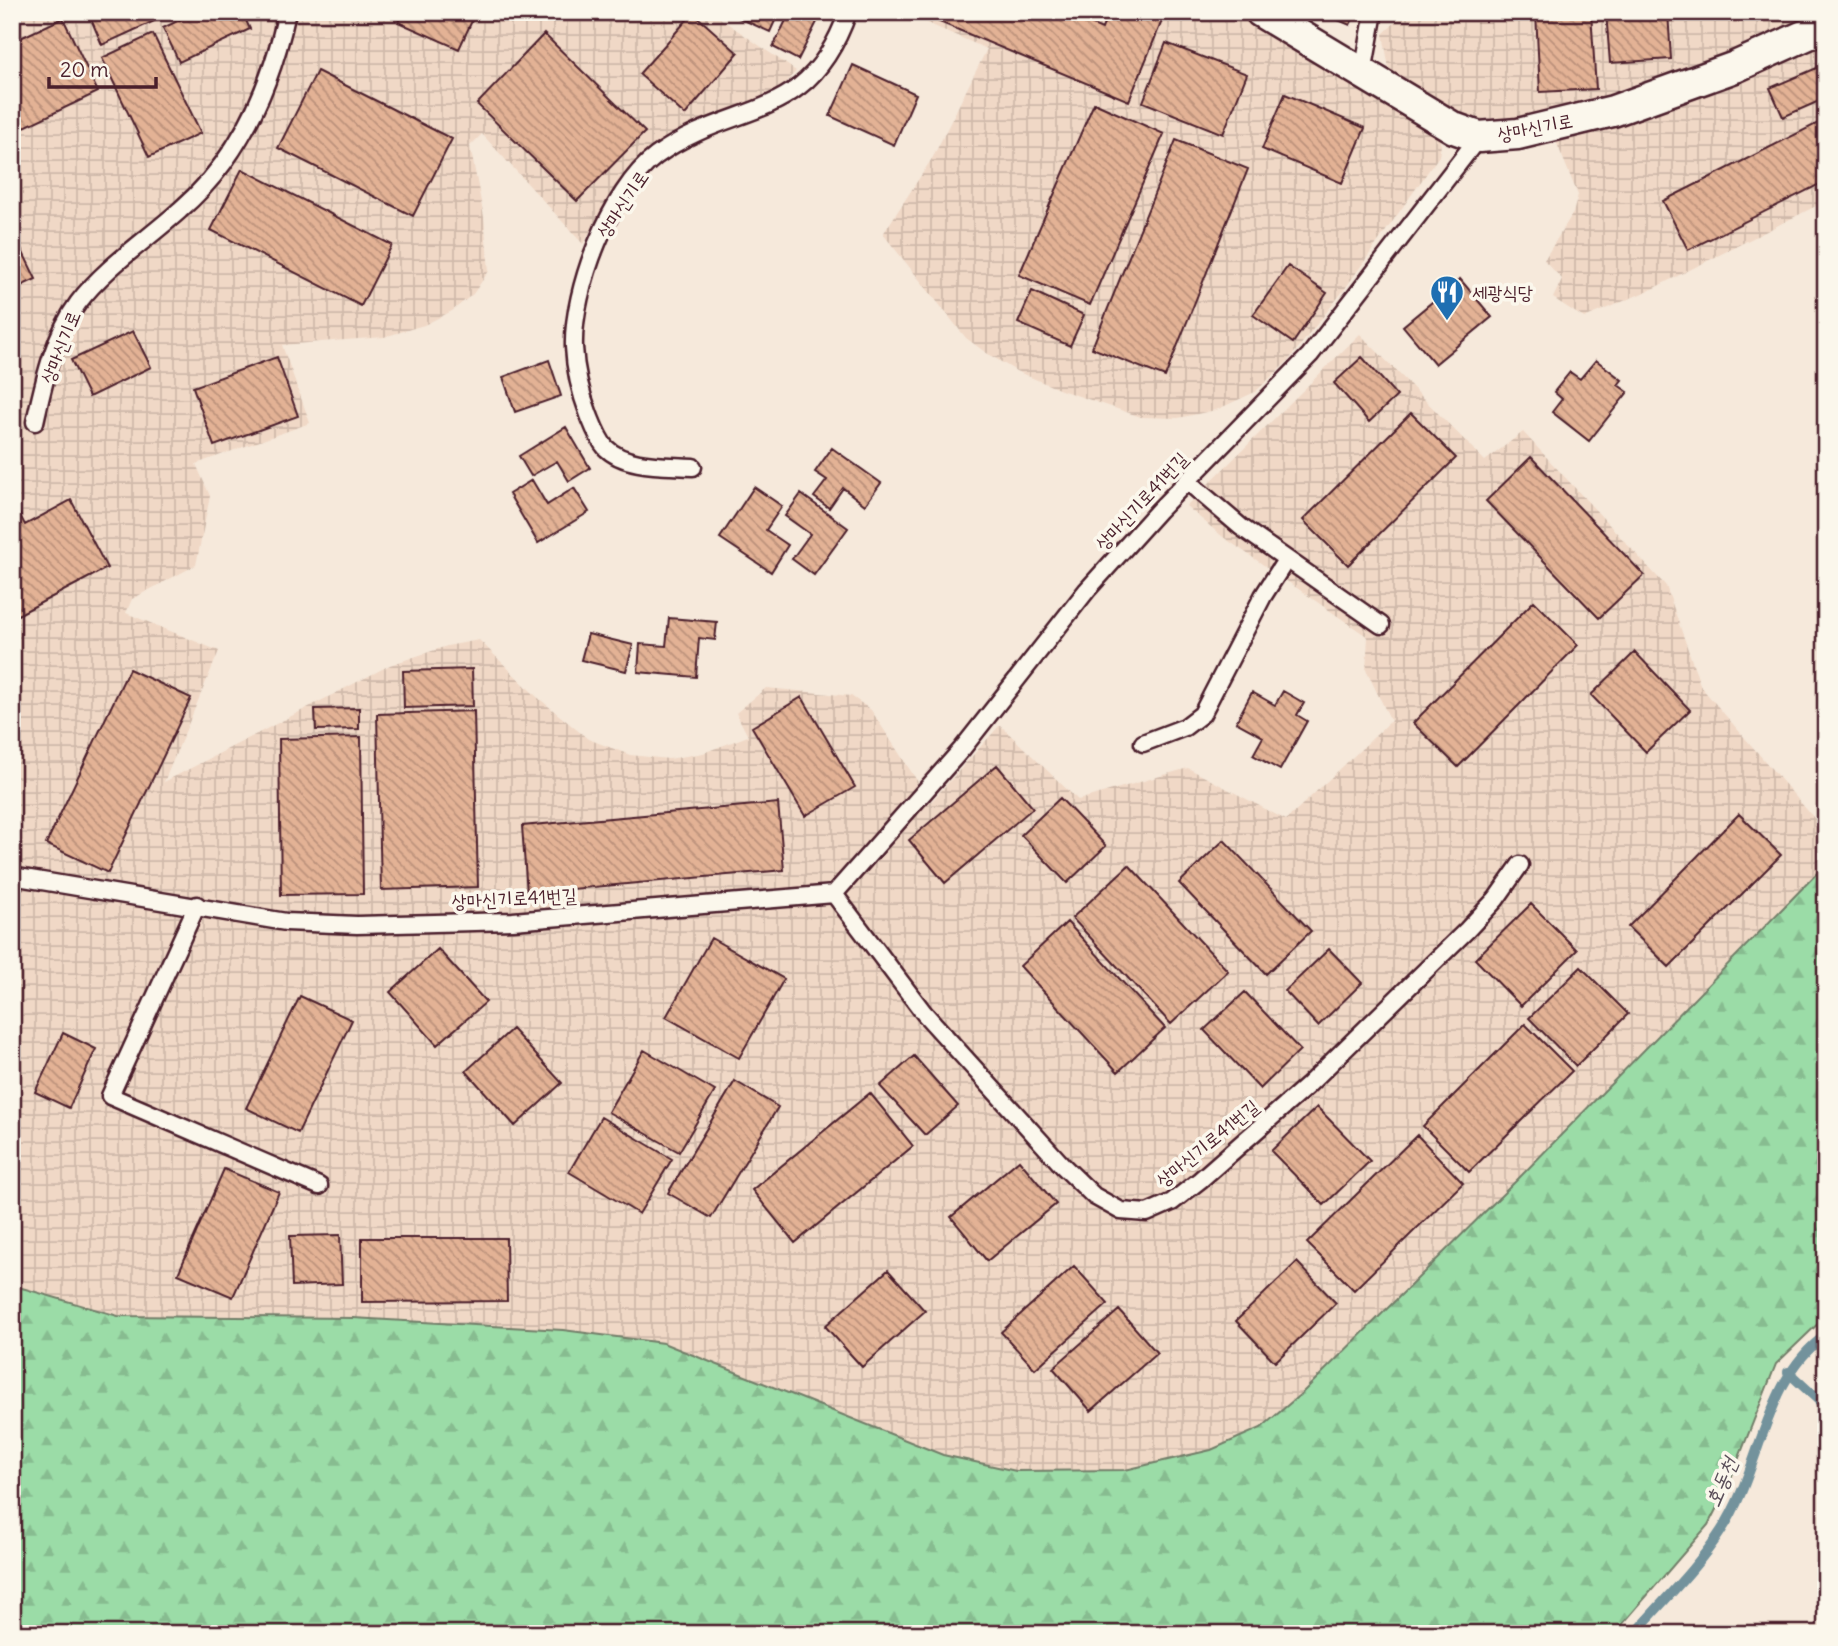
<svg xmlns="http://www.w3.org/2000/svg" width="1838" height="1646" font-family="Delius,'Poor Story',sans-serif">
  <defs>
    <pattern id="industrial-grid" width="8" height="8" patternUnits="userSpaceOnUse" patternTransform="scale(1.75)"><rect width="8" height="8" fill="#f0d8c6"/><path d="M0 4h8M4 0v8" fill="none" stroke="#cfb9aa"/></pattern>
    <pattern id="forest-firs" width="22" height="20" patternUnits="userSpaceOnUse" patternTransform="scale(1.75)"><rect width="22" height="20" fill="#9bdca7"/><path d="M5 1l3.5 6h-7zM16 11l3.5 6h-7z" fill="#87bc90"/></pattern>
    <pattern id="building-back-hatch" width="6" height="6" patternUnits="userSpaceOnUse" patternTransform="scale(1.75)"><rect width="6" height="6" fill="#e3b295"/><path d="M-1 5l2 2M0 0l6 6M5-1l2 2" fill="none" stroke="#ba907a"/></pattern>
  </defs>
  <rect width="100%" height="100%" fill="#f6e9db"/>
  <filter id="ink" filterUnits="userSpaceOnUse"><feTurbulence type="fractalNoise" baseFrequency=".0143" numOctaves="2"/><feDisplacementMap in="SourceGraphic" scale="14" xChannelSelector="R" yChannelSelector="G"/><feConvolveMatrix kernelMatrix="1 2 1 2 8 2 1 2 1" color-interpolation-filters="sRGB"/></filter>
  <g filter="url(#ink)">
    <path fill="url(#industrial-grid)" d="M12 12H711L796 71 781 89 764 99 648 153 623 177 583 244 482 134 470 146 484 217 489 271 473 294 452 311 424 325 384 337 282 345 310 423 196 464 210 496 196 565 132 599 126 613 219 651 164 782 390 665 447 646 479 640 536 696 588 739 630 755 669 759 703 753 748 736 736 713 766 688 851 696 871 710 931 802 1000 725 1078 800 1188 768 1286 820 1391 721 1366 670 1368 637 1223 537 1186 506 1360 334 1485 461 1523 432 1666 586 1701 687 1826 832V864L1519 1178 1302 1393 1261 1428 1211 1450 1125 1470 1016 1471 943 1455 662 1343 563 1330 353 1318 118 1316 12 1285Z
      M902 12H1240L1287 38 1438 135 1441 145 1439 156 1344 290 1288 361 1255 392 1216 410 1178 418 1141 417 1061 390 1016 371 985 352 966 338 883 234 933 157 987 49Z
      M1406 12H1817L1777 34 1594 99 1516 117 1481 119 1450 110 1390 74 1383 34Z
      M1826 42V201L1652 289 1584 318 1553 298 1562 279 1544 260 1573 213 1578 195 1556 141 1605 127 1760 71Z"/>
    <path fill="url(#forest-firs)" stroke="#727e69" stroke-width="2" d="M1826 864V1316L1776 1364 1727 1488 1708 1525 1614 1634H12V1285L118 1316 353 1318 563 1330 663 1343 943 1455 1016 1471 1125 1470 1211 1450 1261 1428 1302 1393 1519 1178Z"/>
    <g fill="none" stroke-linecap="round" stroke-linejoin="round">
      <path stroke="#73929c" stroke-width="10" d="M1788 1372 1826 1407
        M1634 1634C1663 1601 1697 1568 1721 1531 1762 1470 1763 1379 1826 1335"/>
    </g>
    <path fill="url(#building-back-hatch)" stroke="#4a1f2b" stroke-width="2" d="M88 12H174L102 45Z
      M196 12H242L250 29 179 62 163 28Z
      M403 12H476L459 49 398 22Z
      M726 12H779L770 32Z
      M790 12H822L798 60 773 47Z
      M941 12H1062L1102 29 1108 12H1155L1164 16 1129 101 937 21Z
      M1319 12H1356L1350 25Z
      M1591 12 1596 89 1540 92 1536 13Z
      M1606 12H1668L1671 59 1610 63Z
      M693 13 738 53 685 115 639 74Z
      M63 18 98 92 12 133V42Z
      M153 34 201 133 149 157 102 58Z
      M544 34 645 132 577 201 477 104Z
      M1166 43 1247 74 1223 134 1143 102Z
      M1826 64V98L1783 117 1770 88Z
      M853 65 916 94 894 145 830 116Z
      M317 71 452 139 413 216 278 148Z
      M1285 94 1365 128 1342 183 1262 149Z
      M1094 103 1164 134 1090 305 1019 275Z
      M1826 119V181L1688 250 1663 201Z
      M1176 140 1248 169 1165 377 1092 348Z
      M242 169 392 245 361 306 211 230Z
      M12 230 36 279 12 290Z
      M1288 266 1327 293 1293 343 1253 315Z
      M1460 279 1492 317 1435 364 1403 326Z
      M1032 291 1084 315 1070 346 1018 323Z
      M133 331 151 367 89 397 71 360Z
      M277 357 298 416 214 446 193 387Z
      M1362 357 1397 396 1369 422 1334 383Z
      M549 360 561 396 515 412 503 377Z
      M1596 360 1622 380 1618 385 1628 392 1589 441 1552 412 1562 399 1554 392 1570 372 1580 379Z
      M1411 413 1456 458 1348 565 1303 520Z
      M566 427 590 468 569 481 557 461 531 476 519 456Z
      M832 448 881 483 865 505 843 488 829 508 814 497 827 480 815 472Z
      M1531 457 1644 575 1599 618 1486 501Z
      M532 480 547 505 574 488 589 512 538 543 509 494Z
      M754 487 782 506 766 530 788 545 771 572 720 538Z
      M801 494 848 528 814 575 792 559 810 534 785 516Z
      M12 500 25 525 71 500 107 568 12 618Z
      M1534 601 1578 645 1458 767 1413 723Z
      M669 618 717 622 715 640 699 638 696 677 638 672 640 644 666 646Z
      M588 634 633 645 626 671 581 660Z
      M1635 652 1690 710 1646 752 1591 695Z
      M129 669 191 698 108 873 46 844Z
      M472 669 473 706 404 708 403 671Z
      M1283 691 1304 703 1297 715 1307 721 1280 770 1253 755 1263 737 1236 722 1252 692 1275 705Z
      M802 697 855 787 805 816 752 727Z
      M359 708V729L316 730 315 709Z
      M474 711 478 887 381 890 377 714Z
      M361 737 363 894 281 895 279 739Z
      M997 765 1033 808 945 883 909 840Z
      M1060 798 1106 846 1067 883 1021 835Z
      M778 803 784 870 527 893 522 826Z
      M1739 814 1781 855 1669 967 1628 927Z
      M1224 840 1311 931 1266 974 1179 883Z
      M1129 865 1228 971 1171 1024 1072 918Z
      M1531 904 1577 950 1521 1006 1475 959Z
      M1067 922 1165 1028 1118 1072 1020 966Z
      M711 938 784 979 739 1058 666 1017Z
      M438 949 486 1002 437 1045 390 992Z
      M1329 949 1362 983 1318 1026 1285 991Z
      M1581 967 1628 1014 1576 1066 1529 1018Z
      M1245 992 1300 1050 1260 1089 1204 1030Z
      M300 996 352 1020 298 1133 246 1108Z
      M1525 1024 1572 1071 1469 1172 1423 1126Z
      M512 1029 562 1083 515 1126 466 1071Z
      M63 1033 96 1049 69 1108 35 1092Z
      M644 1050 715 1091 679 1152 608 1112Z
      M914 1056 958 1106 925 1135 880 1086Z
      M735 1081 778 1107 711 1218 668 1193Z
      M870 1093 913 1146 795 1243 752 1190Z
      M1317 1107 1370 1161 1324 1205 1271 1151Z
      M601 1117 672 1159 639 1214 569 1172Z
      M1417 1135 1463 1183 1354 1290 1307 1243Z
      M1019 1160 1056 1204 987 1261 951 1217Z
      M224 1169 279 1192 233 1297 178 1274Z
      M340 1235 342 1284 292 1286 290 1236Z
      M362 1238H506L507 1301 362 1302Z
      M1297 1262 1336 1303 1275 1362 1236 1321Z
      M1074 1266 1108 1304 1035 1369 1001 1332Z
      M888 1270 925 1311 862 1367 825 1326Z
      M1119 1310 1157 1353 1091 1411 1053 1368Z"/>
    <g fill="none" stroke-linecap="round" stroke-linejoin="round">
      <g stroke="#4a1f2b" stroke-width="21">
        <path id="service" d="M1363 73 1374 12
          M35 422C44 382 53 337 78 303 105 267 147 240 180 210 239 159 271 87 287 12
          M693 467C667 465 626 468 606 448 598 439 593 425 589 415 581 394 575 369 574 347 572 291 610 190 656 156 735 99 808 126 848 12
          M1187 481 1241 527 1381 625
          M1143 743 1185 727 1202 714 1263 596 1286 560
          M12 876 286 922 357 925 513 921 834 894 962 749 1087 590 1158 511 1310 355 1479 137
          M834 894 924 1013 1063 1166 1094 1196 1121 1211 1147 1213 1172 1202 1200 1180 1307 1086 1467 930 1496 899 1520 865
          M197 905 110 1096 319 1186"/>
      </g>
      <g stroke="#4a1f2b" stroke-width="35">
        <path id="minor" d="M1261 12 1454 128 1479 137 1518 134 1613 111 1735 67 1826 26"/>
      </g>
      <use href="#service" stroke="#fbf7ec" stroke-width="16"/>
      <use href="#minor" stroke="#fbf7ec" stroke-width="30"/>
    </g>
  </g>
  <defs>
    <g id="restaurant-pin" transform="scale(1.75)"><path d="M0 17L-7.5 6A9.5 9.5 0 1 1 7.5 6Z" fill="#1f6fb2" stroke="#fbf7ec"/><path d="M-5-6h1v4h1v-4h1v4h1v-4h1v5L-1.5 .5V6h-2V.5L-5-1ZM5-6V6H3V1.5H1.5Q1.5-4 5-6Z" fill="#fff"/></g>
  </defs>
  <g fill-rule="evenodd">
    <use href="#restaurant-pin" x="1447" y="292"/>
  </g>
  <g text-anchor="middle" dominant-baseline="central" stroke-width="7" stroke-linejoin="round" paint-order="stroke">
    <g font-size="19" fill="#4a1f2b" stroke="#fbf7ec">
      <text transform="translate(1535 127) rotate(-11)">상마신기로</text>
      <text transform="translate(622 204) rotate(-56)">상마신기로</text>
      <text transform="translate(60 347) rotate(-68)">상마신기로</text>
      <text transform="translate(1141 501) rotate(-47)">상마신기로41번길</text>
      <text transform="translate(514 898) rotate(-3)">상마신기로41번길</text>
      <text transform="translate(1207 1143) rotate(-39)">상마신기로41번길</text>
    </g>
    <g font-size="19" fill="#4a1f2b" stroke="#fbf7ec" text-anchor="start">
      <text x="1472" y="292">세광식당</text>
    </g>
    <g font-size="21" font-style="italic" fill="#5b4f5a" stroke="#fbf7ec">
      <text transform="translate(1721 1482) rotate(-67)">호동천</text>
    </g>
  </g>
  <rect width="1838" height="1646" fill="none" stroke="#fbf7ec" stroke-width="42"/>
  <rect x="21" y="21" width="1796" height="1604" fill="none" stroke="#4a1f2b" stroke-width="2.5" filter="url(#ink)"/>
  <path d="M49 77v10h107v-10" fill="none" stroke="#4a1f2b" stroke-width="3.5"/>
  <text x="60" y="77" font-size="21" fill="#4a1f2b" stroke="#fbf7ec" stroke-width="5" paint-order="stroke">20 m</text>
</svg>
